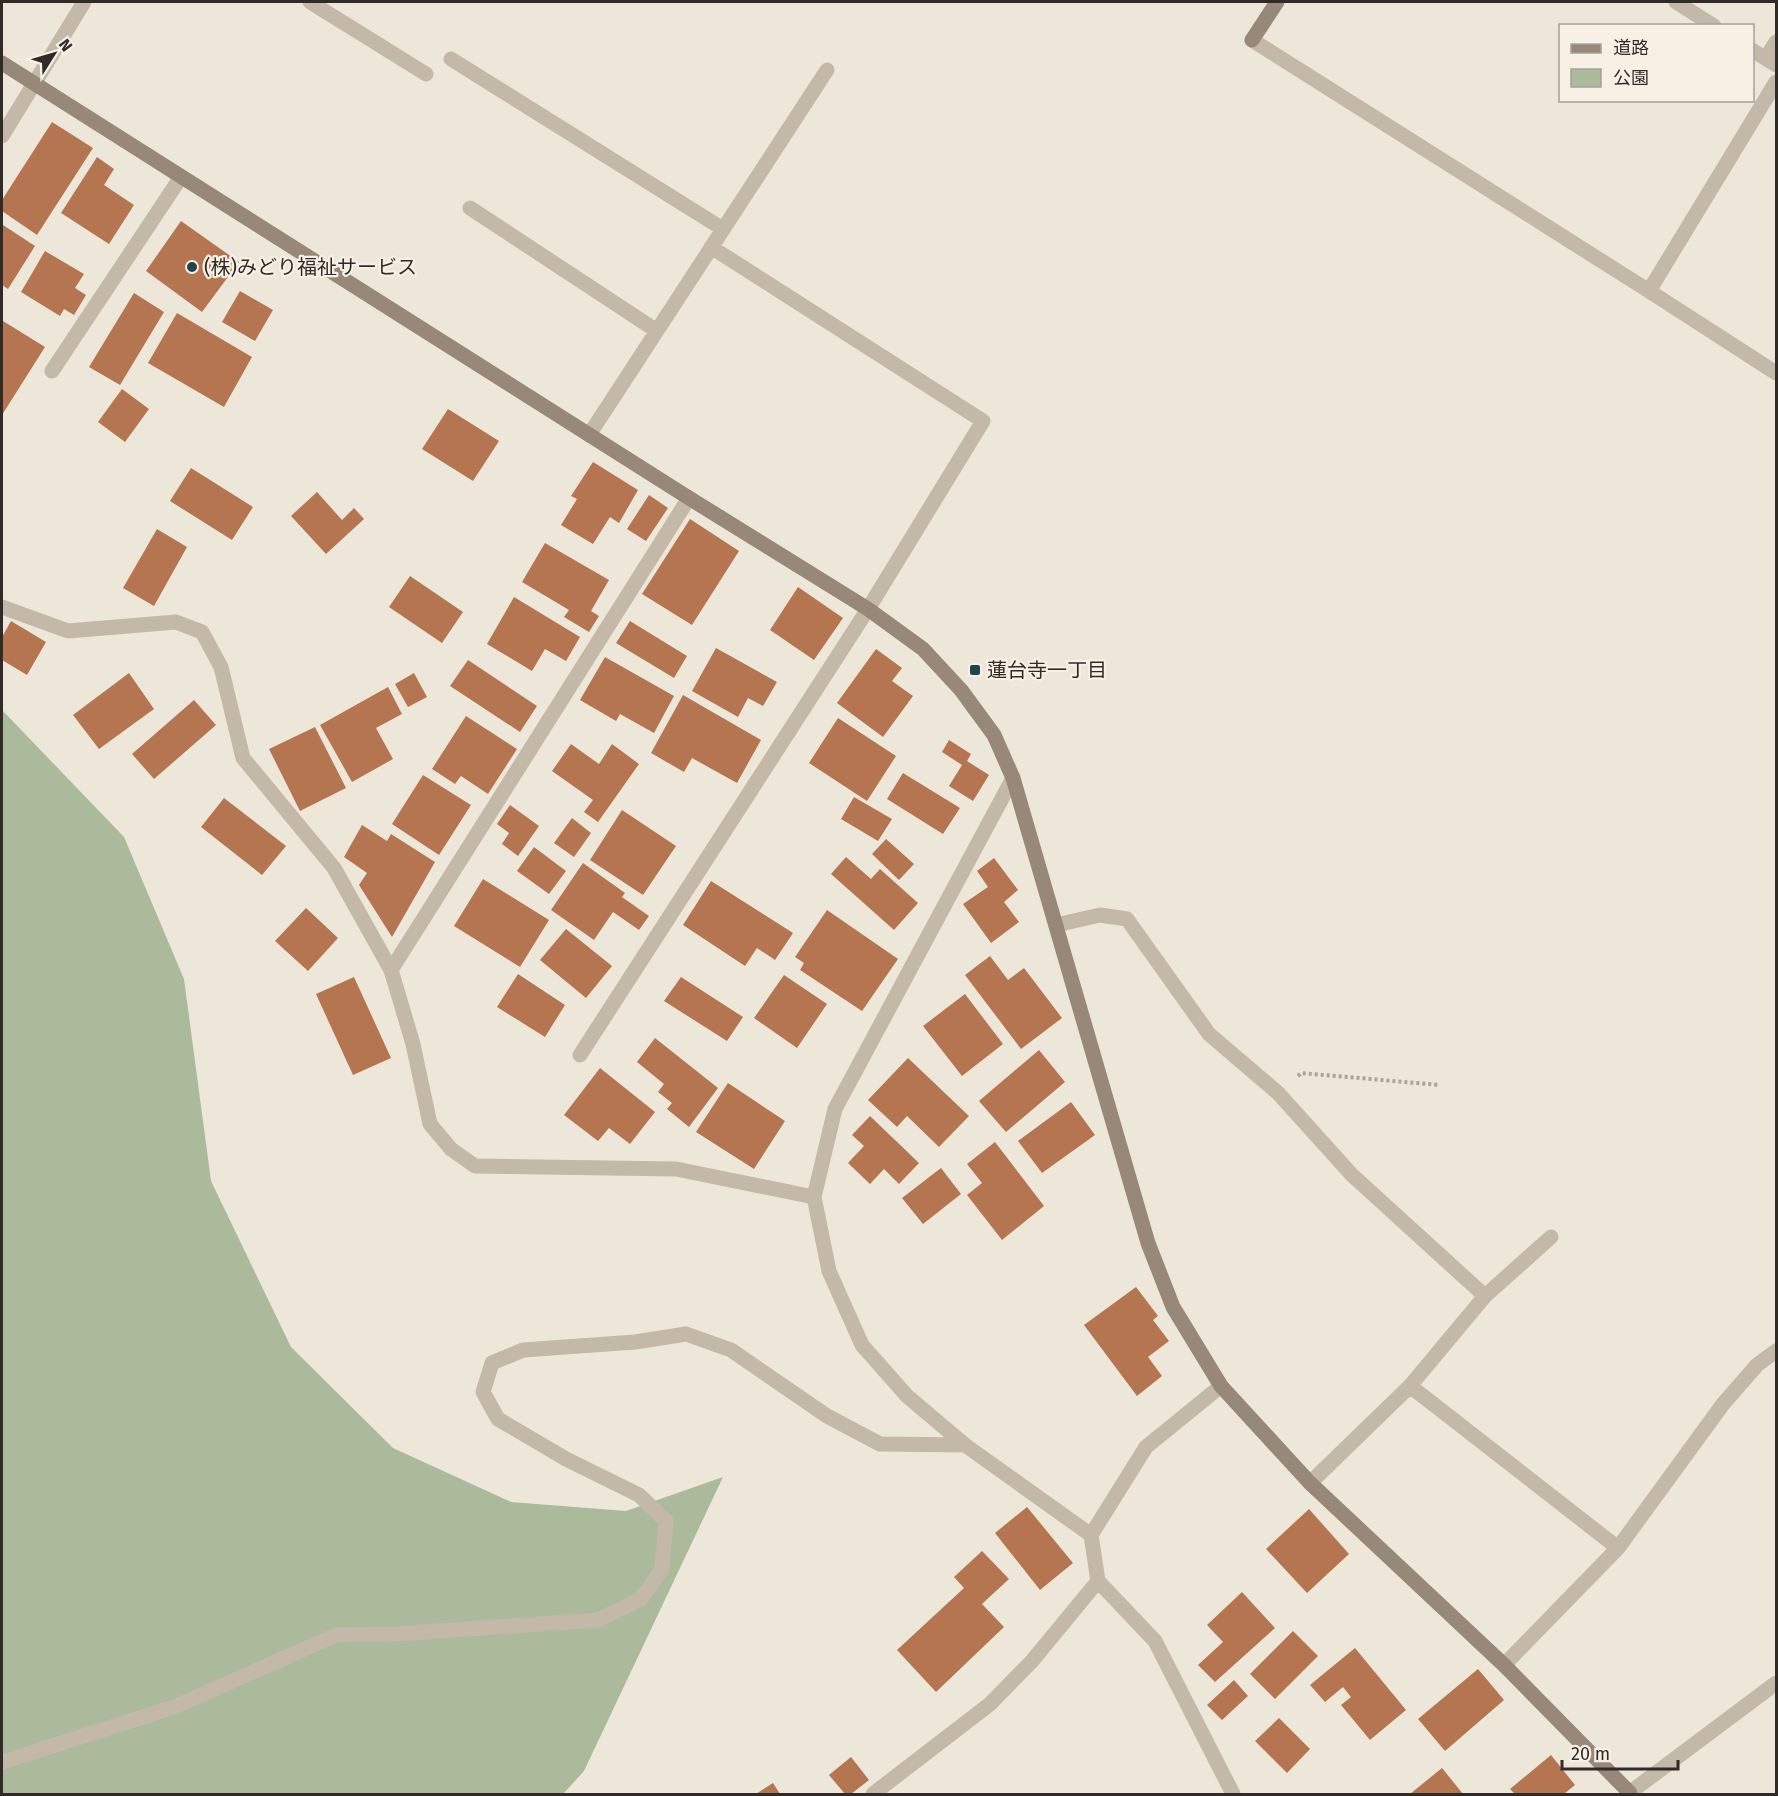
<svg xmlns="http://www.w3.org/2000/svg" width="1778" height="1796" font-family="'Fira Sans','Noto Sans JP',sans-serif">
  <rect width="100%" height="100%" fill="#ede7da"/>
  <path fill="#acba9c" d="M2 710 124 837 184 979 211 1181 291 1347 393 1448 511 1502 626 1511 723 1477 584 1771 563 1794H2Z"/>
  <path fill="#b57550" d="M52 122 93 148 37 235 2 211V200Z
    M97 157 114 169 104 185 134 205 109 244 61 213Z
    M181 221 239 262 202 312 146 271Z
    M3 225 35 246 8 289 2 285Z
    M45 251 84 274 75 288 86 295 74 315 64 309 60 316 21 292Z
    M240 291 273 310 255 341 222 322Z
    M134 293 164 312 120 385 89 367Z
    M177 313 252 357 224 407 148 363Z
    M3 321 45 347 2 415V324Z
    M122 389 149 409 125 442 98 422Z
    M448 409 499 441 473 481 422 449Z
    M593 462 638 490 619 523 610 517 593 544 561 525 577 499 571 496Z
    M191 468 253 507 232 540 170 501Z
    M317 492 342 520 354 508 364 519 326 554 291 516Z
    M649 495 668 508 646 541 627 529Z
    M690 519 739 551 692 625 642 594Z
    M157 529 187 547 154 606 123 588Z
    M545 543 609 580 591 611 599 616 589 632 564 617 569 610 522 582Z
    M410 576 463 612 442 643 389 607Z
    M798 587 843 618 814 660 770 630Z
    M514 597 580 637 566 661 545 649 532 671 487 644Z
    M11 621 46 642 27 675 2 660V637Z
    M630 621 687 656 674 678 616 643Z
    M716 648 777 682 763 706 748 698 738 717 692 691Z
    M876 649 902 668 892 681 913 696 883 737 837 703Z
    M605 657 674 696 654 733 620 714 616 721 580 700Z
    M468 660 537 706 520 732 450 686Z
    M129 673 154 709 99 749 73 715Z
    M414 673 427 697 408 707 395 684Z
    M388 687 402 714 376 728 393 759 352 782 320 725Z
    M683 695 761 740 737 783 692 758 684 772 651 753Z
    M194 700 216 725 154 779 132 754Z
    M466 716 517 749 488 794 461 776 455 784 432 769Z
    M838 718 896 756 867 801 809 763Z
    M315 727 346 788 300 811 269 749Z
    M949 740 971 754 967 761 989 775 973 801 949 786 962 765 942 752Z
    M571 744 599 764 612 744 639 764 598 822 584 812 593 800 552 771Z
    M903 773 960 808 943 834 887 799Z
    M423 775 471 805 439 855 392 824Z
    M854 797 892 819 878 841 841 819Z
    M224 798 286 846 262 875 201 827Z
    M510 805 539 826 518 856 502 844 509 833 497 824Z
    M622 810 676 846 643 895 590 860Z
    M572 818 591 833 574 857 554 843Z
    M362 825 387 841 391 834 435 862 392 937 359 885 367 873 344 857Z
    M886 839 914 864 899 880 872 854Z
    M534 847 566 871 549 894 517 871Z
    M846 857 871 879 880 869 918 903 894 930 831 874Z
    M994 858 1018 890 1004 902 1019 922 991 943 963 904 988 887 977 871Z
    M583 863 625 893 622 897 649 916 639 930 613 912 594 940 551 910Z
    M483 879 549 920 520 967 454 926Z
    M711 881 793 933 775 960 757 948 745 966 683 925Z
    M306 908 338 938 308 971 275 941Z
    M827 910 898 959 862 1011 800 970 804 963 795 957Z
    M566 929 612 966 586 998 540 960Z
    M990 956 1008 980 1024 968 1062 1018 1021 1049 965 975Z
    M518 974 565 1005 545 1037 497 1007Z
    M784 975 827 1004 797 1048 754 1018Z
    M354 977 391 1058 353 1075 316 994Z
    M681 977 743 1017 727 1041 664 1001Z
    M965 994 1003 1044 962 1076 923 1026Z
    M655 1038 718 1088 689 1127 667 1109 672 1103 658 1092 664 1084 637 1062Z
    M1039 1050 1065 1082 1006 1132 979 1101Z
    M908 1058 969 1116 939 1147 907 1116 897 1127 868 1100Z
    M600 1068 655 1112 630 1144 609 1128 598 1141 564 1115Z
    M728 1083 785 1121 754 1169 696 1132Z
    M1071 1102 1095 1135 1042 1173 1018 1141Z
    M870 1116 919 1163 899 1184 884 1169 870 1184 848 1163 864 1146 852 1135Z
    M995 1142 1044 1206 1002 1240 967 1195 982 1183 967 1164Z
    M941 1168 961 1194 923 1224 902 1198Z
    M1136 1287 1158 1316 1153 1320 1169 1341 1148 1357 1162 1376 1137 1396 1084 1325Z
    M1027 1507 1073 1563 1040 1590 995 1533Z
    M1309 1509 1349 1554 1307 1593 1266 1549Z
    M982 1551 1009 1579 982 1604 1004 1627 936 1692 897 1650 964 1588 954 1577Z
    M1242 1592 1275 1628 1215 1682 1198 1665 1223 1642 1207 1625Z
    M1293 1631 1318 1656 1275 1699 1250 1674Z
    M1355 1648 1406 1710 1370 1740 1341 1705 1351 1697 1343 1687 1325 1702 1310 1685Z
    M1478 1669 1504 1700 1445 1751 1418 1719Z
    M1234 1680 1248 1696 1222 1720 1207 1705Z
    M1279 1718 1310 1749 1287 1773 1255 1741Z
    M1551 1755 1575 1785 1564 1794H1515L1510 1789Z
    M851 1757 869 1780 851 1794H845L829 1775Z
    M1442 1768 1463 1794H1410Z
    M773 1783 780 1794H756Z"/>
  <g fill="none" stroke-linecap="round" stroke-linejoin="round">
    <path stroke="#afa292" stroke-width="4" stroke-dasharray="3 3" stroke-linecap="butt" d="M1298 1076 1301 1073 1440 1085"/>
    <path stroke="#c4b8a8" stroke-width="15" d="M310 2 426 74
      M1676 2 1714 26
      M1252 40 1649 291 1776 82
      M1752 50 1776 65
      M1766 58 1776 42
      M451 59 723 229
      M2 136 84 2
      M470 208 657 331
      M1649 291 1776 373
      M52 371 181 177
      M589 435 827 70
      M2 607 68 631 176 622 202 632 221 667 243 758 334 868 391 970 413 1044 430 1124 451 1149 475 1166 676 1169 814 1197
      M1013 778 835 1109 814 1197 829 1271 862 1345 907 1396 965 1445 1091 1535
      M1056 925 1100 915 1127 919 1209 1034 1278 1093 1352 1175 1485 1296
      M391 970 689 498
      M580 1055 868 609 983 421 711 247
      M1410 1386 1485 1296 1551 1237
      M1310 1483 1410 1386 1618 1548 1723 1404 1757 1365 1776 1351
      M1098 1581 1155 1641 1233 1794
      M1504 1665 1618 1548
      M2 1762 174 1707 336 1635 396 1634 598 1620 641 1599 662 1569 666 1521 639 1495 566 1459 498 1419 483 1392 492 1363 523 1350 635 1342 686 1334 731 1350 827 1416 880 1444 965 1445
      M873 1794 990 1704 1032 1661 1098 1581 1091 1535 1146 1447 1221 1386
      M1628 1794 1776 1683"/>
    <path stroke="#978879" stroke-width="15" d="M1252 40 1277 2
      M2 63 689 498 868 609 923 649 961 690 994 735 1013 778 1148 1243 1173 1307 1221 1386 1310 1483 1504 1665 1630 1793"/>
  </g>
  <g fill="#22454d" stroke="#f6f0e5" stroke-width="2">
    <circle cx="192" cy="267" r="6"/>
    <rect x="969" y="664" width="12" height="12" rx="3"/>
  </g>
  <g text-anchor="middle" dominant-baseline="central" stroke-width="4.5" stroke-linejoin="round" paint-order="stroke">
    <g font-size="20" fill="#312b27" stroke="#f6f0e5" text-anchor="start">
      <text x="204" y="267">(株)みどり福祉サービス</text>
      <text x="987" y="670">蓮台寺一丁目</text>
    </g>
  </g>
  <rect width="1778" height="1796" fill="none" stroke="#312b27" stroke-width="6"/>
  <rect x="1559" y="24" width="195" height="78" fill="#f6f0e5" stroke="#a7a199" stroke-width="1.5"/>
  <rect x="1571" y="44" width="30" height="9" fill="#978879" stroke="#a7a199" stroke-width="1.5"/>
  <text x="1613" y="54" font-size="18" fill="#312b27">道路</text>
  <rect x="1571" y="69" width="30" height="18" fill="#acba9c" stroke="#a7a199" stroke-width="1.5"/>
  <text x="1613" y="84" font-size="18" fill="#312b27">公園</text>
  <g transform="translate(54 54) rotate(53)" stroke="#f6f0e5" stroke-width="4.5" paint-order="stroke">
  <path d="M0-4.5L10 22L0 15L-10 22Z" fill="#312b27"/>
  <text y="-9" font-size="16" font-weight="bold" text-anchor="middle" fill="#312b27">N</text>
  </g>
  <path d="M1562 1760v9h116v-9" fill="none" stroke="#312b27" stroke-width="3"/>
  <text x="1571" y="1760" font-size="18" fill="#312b27" stroke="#f6f0e5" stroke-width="4.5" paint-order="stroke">20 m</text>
</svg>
